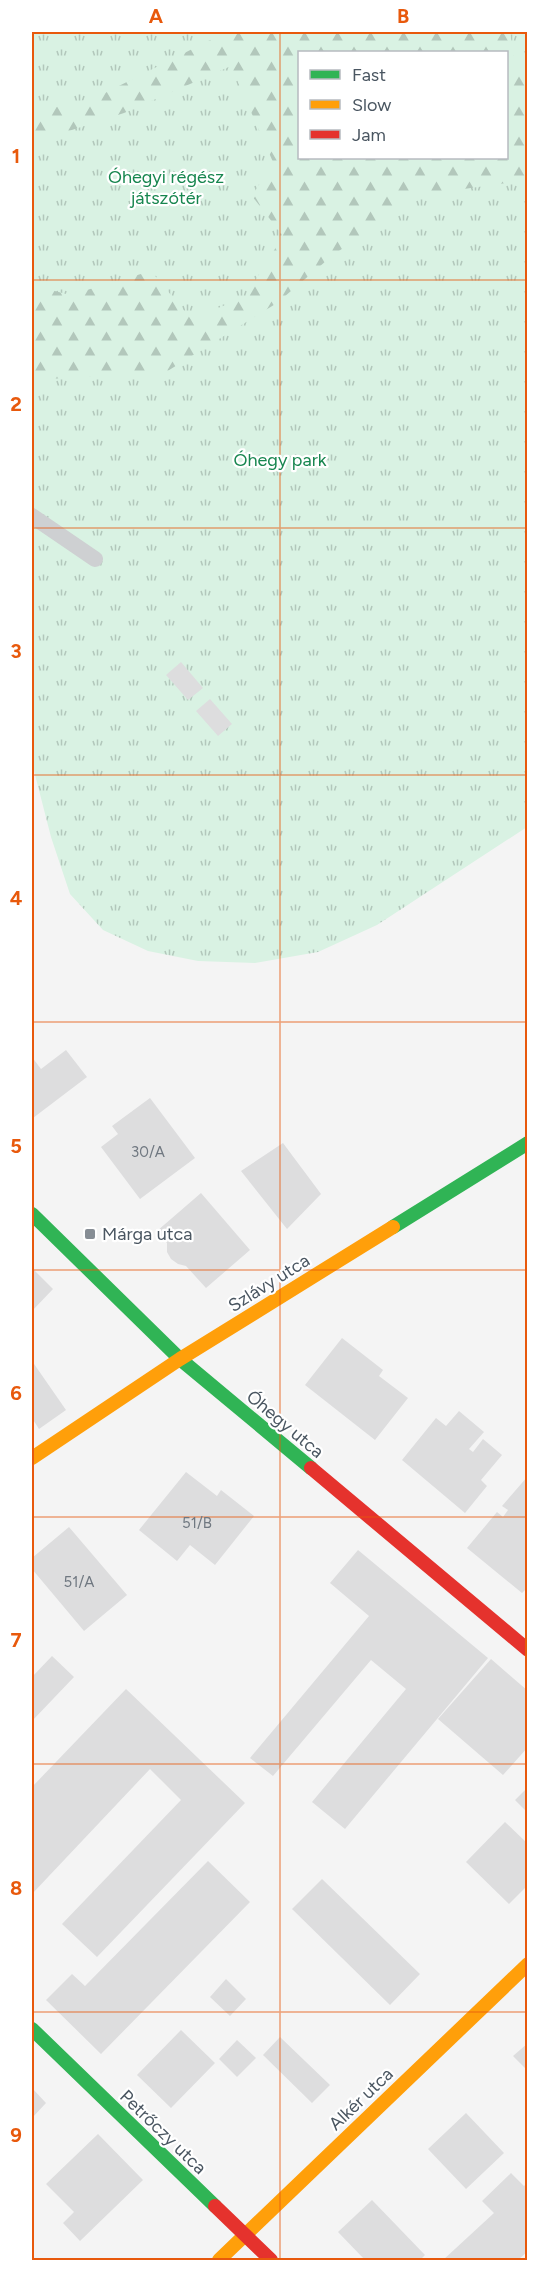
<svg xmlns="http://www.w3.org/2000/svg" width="559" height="2292" font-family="Figtree,sans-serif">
  <defs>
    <pattern id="grass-tufts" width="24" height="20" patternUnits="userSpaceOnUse" patternTransform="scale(1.5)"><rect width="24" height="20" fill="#d9f2e3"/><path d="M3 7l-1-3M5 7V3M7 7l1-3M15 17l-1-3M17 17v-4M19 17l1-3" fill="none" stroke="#b2c7bb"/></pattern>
    <pattern id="forest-firs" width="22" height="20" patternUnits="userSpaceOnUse" patternTransform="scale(1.5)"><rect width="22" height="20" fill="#d9f2e3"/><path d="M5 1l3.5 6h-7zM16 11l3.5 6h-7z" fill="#b2c7bb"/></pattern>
  </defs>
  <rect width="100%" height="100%" fill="#f4f4f4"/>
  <path fill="url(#grass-tufts)" fill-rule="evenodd" d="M32 32H527V827L377 925 318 952 255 963 198 961 148 951 103 930 70 894 51 837 32 763ZM300 52H506V158H300Z"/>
  <path fill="url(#forest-firs)" fill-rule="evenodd" d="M226 32H510L514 57 527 64V180L421 195 333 255 277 303 166 372 32 380V285L70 295 151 271 191 319 245 297 283 236 252 196 273 162 231 66 124 113 32 143V113L97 97ZM300 52H506V158H300Z"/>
  <path fill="#ddddde" d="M181 662 203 688 188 700 166 675Z
    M210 699 232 724 218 736 196 711Z
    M66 1050 87 1077 33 1118 32 1057 41 1069Z
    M150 1098 195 1158 140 1199 101 1147 118 1134 112 1126Z
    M283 1143 321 1194 287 1229 241 1171Z
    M201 1193 250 1250 206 1288 186 1266 178 1264 171 1259 167 1252V1243L157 1231Z
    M32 1268 53 1289 32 1311Z
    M342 1338 383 1370 379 1376 408 1398 375 1440 305 1385Z
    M32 1361 66 1410 39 1429 32 1418Z
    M459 1411 484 1432 469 1449 473 1452 483 1439 502 1455 481 1480 487 1486 465 1513 402 1460 436 1418 446 1426Z
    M186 1472 217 1496 221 1490 254 1516 215 1565 190 1545 177 1561 139 1530Z
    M528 1476V1587L522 1593 467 1548 497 1512 503 1517 508 1510 502 1506Z
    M69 1527 127 1595 84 1631 32 1569V1558Z
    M358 1550 488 1658 345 1829 312 1802 406 1689 371 1660 273 1776 250 1758 369 1616 330 1583Z
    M52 1656 74 1677 32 1721V1677Z
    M491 1659 528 1691V1747L503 1775 438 1719Z
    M126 1689 245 1803 97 1957 62 1924 181 1800 150 1769 32 1894V1787Z
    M528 1787V1813L515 1800Z
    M505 1822 528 1844V1885L509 1904 466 1862Z
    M208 1861 250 1902 101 2054 46 2000 72 1974 85 1986Z
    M322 1879 420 1974 390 2005 292 1909Z
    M226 1979 246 1999 230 2016 210 1997Z
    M181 2030 215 2063 171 2108 137 2075Z
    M280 2037 330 2085 312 2103 263 2055Z
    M237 2040 256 2058 237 2077 219 2059Z
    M528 2043V2071L513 2056Z
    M32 2088 46 2103 32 2118Z
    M466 2113 504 2153 466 2189 428 2149Z
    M98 2134 143 2180 80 2241 63 2223 74 2212 46 2184Z
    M511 2173 524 2186 528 2182V2251L518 2260H443L494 2213 482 2201Z
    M372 2200 425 2255 420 2260H365L338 2232Z"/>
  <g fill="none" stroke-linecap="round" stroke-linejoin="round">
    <path stroke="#ced0d2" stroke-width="16" d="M32 516 95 559"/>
    <path stroke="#30b455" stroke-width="14" d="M32 1214 180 1359 311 1468
      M393 1227 528 1143
      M32 2029 215 2206"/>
    <path stroke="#ff9f0a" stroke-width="14" d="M32 1458 180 1359 393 1227
      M219 2260 528 1964"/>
    <path stroke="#e5322d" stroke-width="14" d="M311 1468 528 1650
      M215 2206 271 2260"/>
  </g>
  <path fill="none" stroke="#e8590c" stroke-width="1.5" stroke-opacity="0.55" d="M280 32V2260M32 280H528M32 528H528M32 775H528M32 1022H528M32 1270H528M32 1517H528M32 1764H528M32 2012H528"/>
  <rect fill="#868d94" stroke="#fff" stroke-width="2" x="84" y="1228" width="12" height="12" rx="3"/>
  <g text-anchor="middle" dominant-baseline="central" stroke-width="4.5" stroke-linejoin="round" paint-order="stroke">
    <g font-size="15" fill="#707881">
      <text x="148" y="1152">30/A</text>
      <text x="197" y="1523">51/B</text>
      <text x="79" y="1582">51/A</text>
    </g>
    <g font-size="18" fill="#17864f" stroke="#fff">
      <text x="166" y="177">Óhegyi régész<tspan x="166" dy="21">játszótér</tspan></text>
      <text x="280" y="460">Óhegy park</text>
    </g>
    <g font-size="18" fill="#4a5661" stroke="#fff" text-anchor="start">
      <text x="102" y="1234">Márga utca</text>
    </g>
    <g font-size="18" fill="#4a5661" stroke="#fff">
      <text transform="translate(269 1283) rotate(-32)">Szlávy utca</text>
      <text transform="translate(285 1424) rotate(40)">Óhegy utca</text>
      <text transform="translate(361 2099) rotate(-44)">Alkér utca</text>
      <text transform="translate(163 2132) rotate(44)">Petrőczy utca</text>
    </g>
  </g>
  <rect width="559" height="2292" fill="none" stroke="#ffffff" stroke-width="66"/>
  <rect x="298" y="51" width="210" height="108" fill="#ffffff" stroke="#b7bbc0" stroke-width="1.5"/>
  <rect x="310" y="70" width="30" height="9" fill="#30b455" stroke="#b7bbc0" stroke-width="1.5"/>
  <text x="352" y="81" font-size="18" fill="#4a5661">Fast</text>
  <rect x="310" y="100" width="30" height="9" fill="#ff9f0a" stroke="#b7bbc0" stroke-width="1.5"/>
  <text x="352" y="111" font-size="18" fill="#4a5661">Slow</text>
  <rect x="310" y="130" width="30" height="9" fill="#e5322d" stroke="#b7bbc0" stroke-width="1.5"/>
  <text x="352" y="141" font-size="18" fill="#4a5661">Jam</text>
  <rect x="33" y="33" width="493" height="2226" fill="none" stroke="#e8590c" stroke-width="2"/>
  <g font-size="20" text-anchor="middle" font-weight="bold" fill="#e8590c">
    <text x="156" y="23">A</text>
    <text x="403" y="23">B</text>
    <text x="16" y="163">1</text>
    <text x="16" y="411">2</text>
    <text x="16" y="658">3</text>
    <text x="16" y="905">4</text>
    <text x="16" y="1153">5</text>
    <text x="16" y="1400">6</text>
    <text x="16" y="1647">7</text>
    <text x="16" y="1895">8</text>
    <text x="16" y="2142">9</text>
  </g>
</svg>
